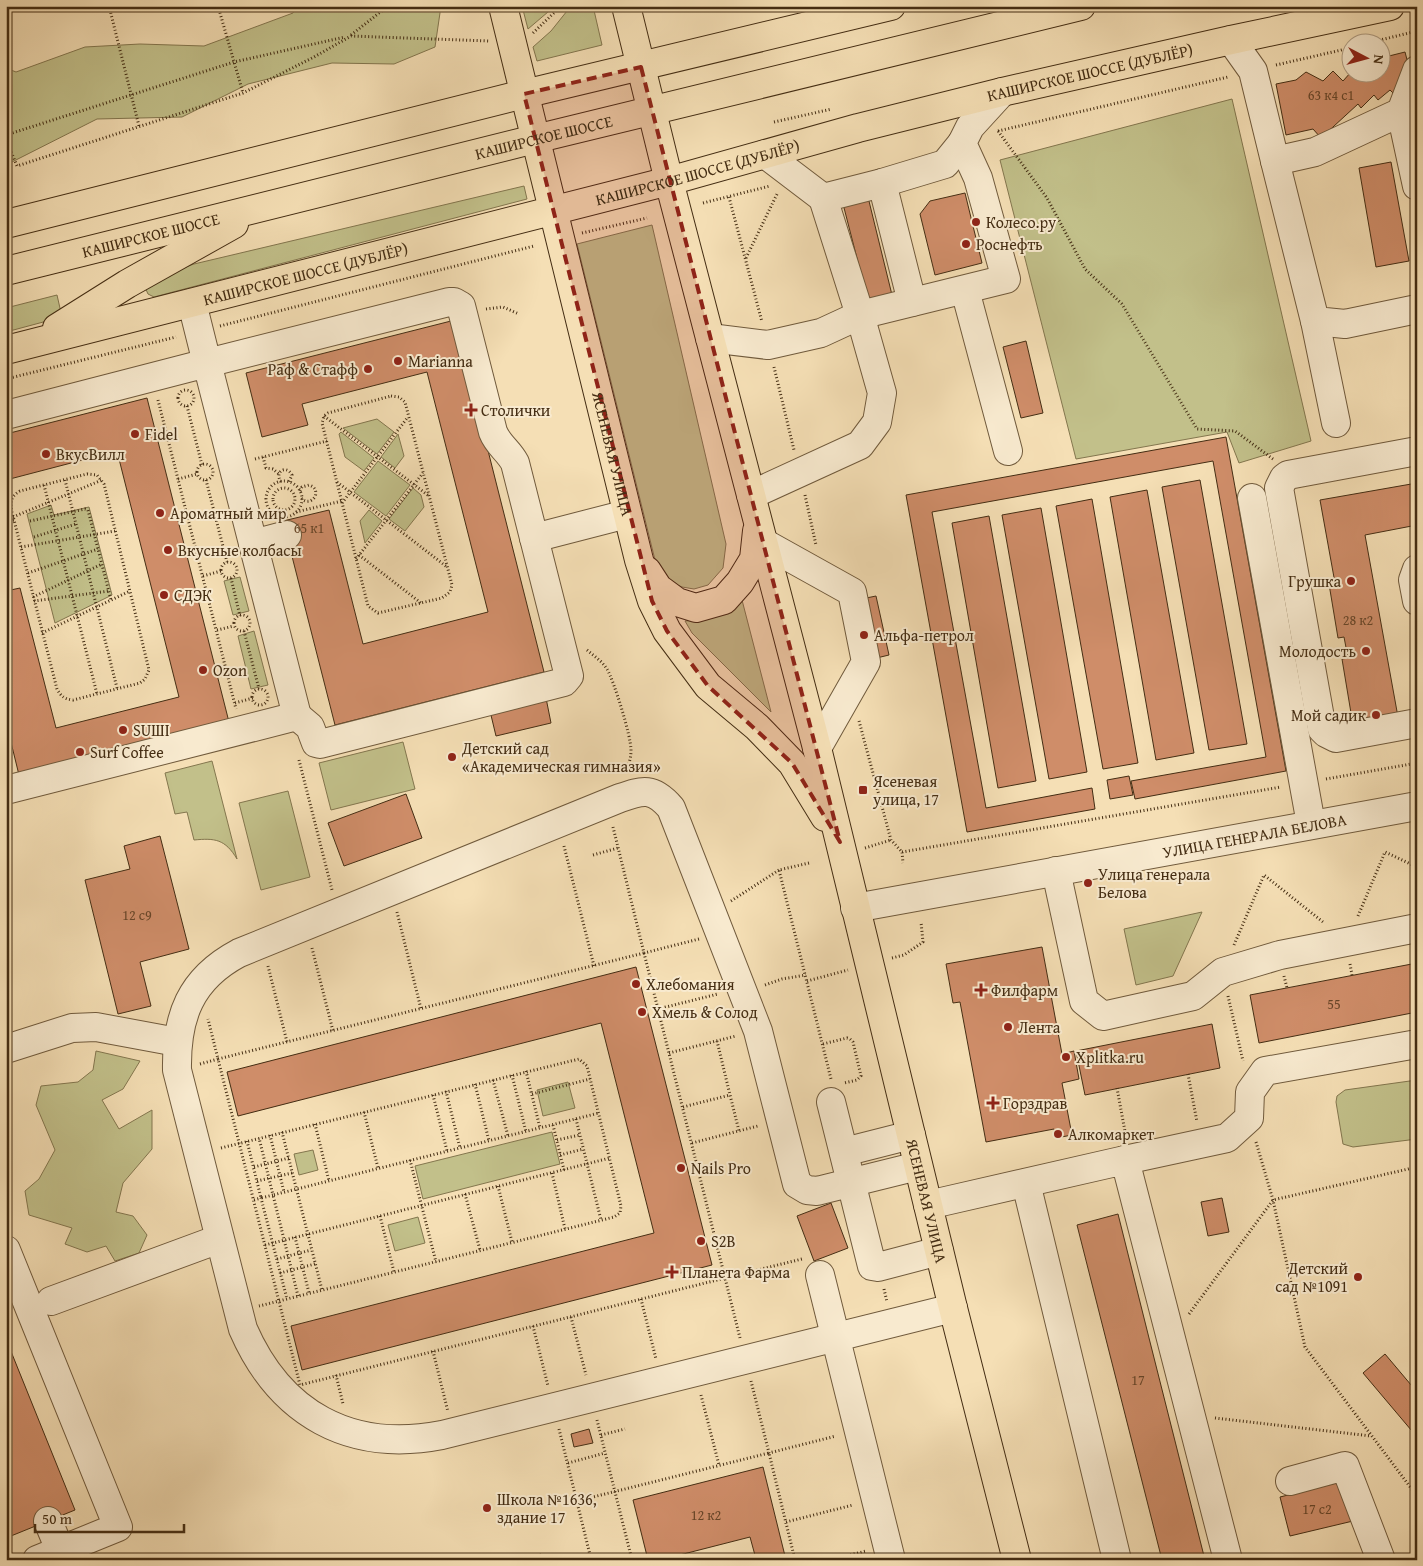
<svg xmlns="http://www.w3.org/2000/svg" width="1423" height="1566" font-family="'Gentium Book Plus',serif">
  <rect width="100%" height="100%" fill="#f5dfb5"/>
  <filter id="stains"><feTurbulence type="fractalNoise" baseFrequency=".004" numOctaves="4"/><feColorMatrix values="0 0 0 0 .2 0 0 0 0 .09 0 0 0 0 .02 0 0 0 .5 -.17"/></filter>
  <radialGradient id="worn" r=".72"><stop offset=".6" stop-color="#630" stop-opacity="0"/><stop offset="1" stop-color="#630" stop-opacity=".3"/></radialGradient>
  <path fill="#c2c08a" stroke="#83764e" d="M296 6H441L435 47 394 64 332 63 248 84 182 117 97 119 6 165V68L16 72 85 47 140 44 204 46 293 13Z
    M522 6H555L528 29Z
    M571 6H593L602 45 537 61 533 47 551 31Z
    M1232 99 1311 441 1239 463 1227 432 1076 459 1000 160Z
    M524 186 527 199 154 297 148 294 144 285 147 281 194 264Z
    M652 225 726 544 723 568 708 585 694 589 682 587 670 582 656 564 577 244Z
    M57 295 62 317 6 332V308Z
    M377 419 394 432 377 454 343 428Z
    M341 432 374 458 364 471 345 457 339 434Z
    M398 434 404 456 395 468 381 457Z
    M378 461 410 485 386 516 354 492Z
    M413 488 421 495 424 507 405 531 389 519Z
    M51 505 54 515 89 507 112 595 55 623 27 514Z
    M369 510 382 521 365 543 360 521Z
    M240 577 249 611 233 615 224 581Z
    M742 600 771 712 692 633 685 621C711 619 721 615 742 600Z
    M254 631 268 685 251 689 238 636Z
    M403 742 415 789 331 810 319 763Z
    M212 761 237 859C225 839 215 838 194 840L187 812 175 814 165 773Z
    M288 791 310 877 261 890 239 803Z
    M1202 912 1173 976 1136 985 1124 929Z
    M96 1051 140 1061 123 1089 102 1100 119 1129 152 1110V1149L123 1183 116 1212 133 1216 147 1235 139 1253 115 1261 106 1246 87 1252 65 1244 72 1228 29 1215 25 1191 39 1179 55 1150 36 1105 41 1086 78 1082 93 1070Z
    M1417 1080V1139L1353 1147 1343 1144 1336 1102 1337 1096 1345 1090Z
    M568 1082 575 1108 543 1116 537 1090Z
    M552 1132 560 1164 423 1199 415 1166Z
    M313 1150 318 1170 299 1175 294 1154Z
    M418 1217 425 1243 395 1251 388 1225Z"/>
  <path fill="#cf8d69" stroke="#442d13" d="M1405 52 1412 79 1395 95 1390 90 1378 100 1374 95 1361 108 1358 104 1321 138 1313 129 1286 135 1276 84 1296 80 1306 72 1323 81 1333 71 1343 81 1351 72H1358L1359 74 1361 72H1380V65L1389 56Z
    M1391 162 1409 261 1376 267 1359 168Z
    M867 193 893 299 869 305 842 200Z
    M965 193 982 263 935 275 920 214 930 201Z
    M455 320 544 672 335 725 283 521 329 510 363 644 488 612 427 372 302 404 308 425 262 437 246 373Z
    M1026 341 1043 413 1021 418 1003 347Z
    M147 398 229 722 19 775 6 722V591L20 588 56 728 179 697 117 451 6 480V434Z
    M1226 437 1286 771 1135 799 1131 781 1266 757 1213 461 932 512 986 808 1092 788 1095 809 967 832 906 495Z
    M1200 480 1247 744 1209 750 1162 487Z
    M1417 483V525L1365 535 1398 717 1360 724 1358 712 1351 713 1342 659 1348 658 1344 637 1338 638 1329 584 1335 583 1320 500Z
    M1147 490 1194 753 1156 760 1110 497Z
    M1092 499 1138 763 1103 769 1056 506Z
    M1041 508 1087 772 1049 779 1002 515Z
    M989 516 1036 781 998 788 952 523Z
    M876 596 889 655 860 662 847 602Z
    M546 698 551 723 496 736 490 711Z
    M1129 776 1133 795 1110 799 1107 780Z
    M406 794 422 838 344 866 328 823Z
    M160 836 189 949 140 962 151 1006 118 1014 85 880 130 869 124 846Z
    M1042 947 1062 1054 1074 1051 1079 1079 1062 1083 1072 1135 1056 1138 1054 1129 986 1142 960 1002 953 1003 946 964Z
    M1417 963V1012L1259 1043 1250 995Z
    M636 967 712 1265 302 1370 291 1326 654 1233 601 1023 238 1116 227 1072Z
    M1212 1024 1220 1068 1085 1095 1076 1051Z
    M1222 1198 1229 1232 1208 1236 1201 1202Z
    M831 1203 848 1248 814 1261 797 1216Z
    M1118 1214 1149 1338 1205 1560H1162L1077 1225Z
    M6 1339 75 1510 6 1538Z
    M1385 1354 1417 1392V1437L1363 1373Z
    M589 1429 593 1443 574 1447 571 1434Z
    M763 1467 786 1560H754L756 1559 750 1537 660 1560H648L633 1500Z
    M1344 1481 1353 1521 1290 1536 1280 1497Z
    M541 1554 542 1560H519Z"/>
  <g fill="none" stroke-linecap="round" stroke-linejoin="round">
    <g stroke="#705a3c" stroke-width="30">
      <g id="minor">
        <path d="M1231 40 1253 71 1275 161 1315 152 1401 112 1417 70"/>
        <path d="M1401 112 1417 186"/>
        <path d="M765 154 823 198"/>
        <path d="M1275 161 1315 321 1345 324 1417 309"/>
        <path d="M882 183 912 302"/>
        <path d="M965 290 1008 451"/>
        <path d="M192 303 207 363 449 302H454L461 306 493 432C498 445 509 451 515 463L569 676 564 682 320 744 316 743 310 727 297 716"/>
        <path d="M1315 321 1336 423"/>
        <path d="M710 338 768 345 821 333 860 315 1006 279 978 178 962 143 970 127 1002 92"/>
        <path d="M6 415 207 363 297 716 6 790"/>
        <path d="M1417 451 1288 475 1284 478 1279 488 1322 729 1326 733 1336 738 1417 723"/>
        <path d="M751 495 860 445 877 422 882 393 860 315 823 198 882 183 945 164 962 143"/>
        <path d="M1252 498 1311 824"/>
        <path d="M534 538 627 514"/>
        <path d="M764 543 852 592 866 662 817 748"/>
        <path d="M253 544 287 535"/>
        <path d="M1417 569 1413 580 1417 601"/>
        <path d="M1056 871 1084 1001 1103 1016 1193 996 1223 972 1280 955 1417 928"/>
        <path id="s1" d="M855 908 1417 806"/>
        <path d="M6 1049 72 1028 96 1027 177 1042"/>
        <path d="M831 1102 872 1266 878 1267 939 1251"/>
        <path d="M844 1152 911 1135"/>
        <path d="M1125 1160 1227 1138 1249 1118 1250 1092 1265 1071 1417 1044"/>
        <path d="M918 1166 817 1191 807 1190 797 1184 758 1031 671 808C653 787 643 790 620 798L239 953C190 979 176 1017 177 1070L243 1329C280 1414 350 1453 442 1435L953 1308"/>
        <path d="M1026 1183 1117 1560"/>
        <path d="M928 1205 1125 1160 1228 1560"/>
        <path d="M6 1250 118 1527 37 1560"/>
        <path d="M820 1275 891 1560"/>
        <path d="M51 1301 219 1239"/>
        <path d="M1290 1481 1345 1466 1381 1560"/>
        <path d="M48 1521 60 1550"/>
      </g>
    </g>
    <g stroke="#442d13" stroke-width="30">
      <g id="major">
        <path id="s2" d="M503 6 639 560 652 601 667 631 708 686 757 727 792 763 825 817"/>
        <path id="s3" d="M626 6 669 181 817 748 953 1308 1017 1560"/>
        <path d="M6 224 524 94 891 6"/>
        <path id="s4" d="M6 271 535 139 1081 6"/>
        <path d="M57 328 127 284 234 224"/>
        <path id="s5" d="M6 350 669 181 858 128 1002 92 1231 40 1390 6"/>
        <path d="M647 571 658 588 677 602 696 608 724 600 740 582 754 559 757 531"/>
      </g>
    </g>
    <path stroke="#442d13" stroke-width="3" stroke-dasharray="1 2.5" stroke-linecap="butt" d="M109 6 139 126
      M218 6 243 93
      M533 33 561 6
      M351 35 388 6
      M1372 42 1417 31
      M1276 65 1350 48
      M774 122 832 109
      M998 131 1047 198 1085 269 1122 304 1197 429 1235 431 1273 459
      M998 131 1228 77
      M6 135 234 62 345 37
      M6 139 17 166 243 93 314 57 351 36 489 41
      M729 197 762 322
      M703 203 770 186
      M582 233 647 218
      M746 258 778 192
      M486 309 503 307 519 314
      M220 326 534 246
      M774 367 794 450
      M6 379 176 337
      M178 398a8 8 0 1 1 16 0a8 8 0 1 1-16 0Z
      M391 396 399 397 405 402 452 585 450 592 442 598 378 613 368 606 322 423 324 416 328 413Z
      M158 400 236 709
      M187 406 202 465
      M324 416 429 496
      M263 457 266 468 273 469 279 474
      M255 459 327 441
      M197 472a8 8 0 1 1 16 0a8 8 0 1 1-16 0Z
      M87 474 97 475 104 484 149 670 145 679 140 683 73 700C64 699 61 696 57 689L14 520C11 508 7 498 20 491Z
      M178 479 197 474
      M65 480 117 688
      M206 480 227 562
      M266 499a18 18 0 1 1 36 0a18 18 0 1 1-36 0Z
      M281 482C274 472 286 464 292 475L289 482
      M337 482 447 567
      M44 485 97 694
      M273 499a11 11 0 1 1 22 0a11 11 0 1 1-22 0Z
      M300 491 302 487 309 485C315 487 317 491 315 497 311 502 306 503 301 498
      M805 495 816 545
      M342 503 408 417
      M296 512 342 501
      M13 517 102 480
      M30 521 85 509 88 510 111 600
      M6 522 14 520
      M34 537 76 524
      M21 547 115 531
      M359 555 421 603
      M356 559 423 473
      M221 570a8 8 0 1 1 16 0a8 8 0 1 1-16 0Z
      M6 563 9 571 6 577
      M28 573 98 549
      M203 576 221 571
      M231 578 240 616
      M33 597 102 564
      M34 601 109 591
      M234 623a8 8 0 1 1 16 0a8 8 0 1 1-16 0Z
      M217 630 234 626
      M244 631 259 689
      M42 633 130 591
      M587 650C594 656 602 661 607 669 614 681 631 736 631 750 631 759 629 766 623 771
      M252 697a8 8 0 1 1 16 0a8 8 0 1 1-16 0Z
      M235 703 253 698
      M859 721 891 840 902 852 903 863
      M299 760 332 890
      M1326 779 1417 763
      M613 827 644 953 699 939
      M564 846 594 966
      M865 848 891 840
      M902 852 1281 787
      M593 855 618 848
      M809 863 779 870 831 1079
      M731 901 779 870
      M397 912 421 1009
      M1358 916 1385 852 1417 867
      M1234 945 1264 875 1323 922
      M312 948 333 1031
      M644 953 725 1278 300 1385 218 1059Z
      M892 958 904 955 923 942 921 922
      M1350 964 1352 975
      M268 966 287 1042
      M1284 976 1287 988
      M807 981 848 970
      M765 985 782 979 806 975
      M1228 996 1243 1061
      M658 1009 718 994
      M717 1041 730 1095
      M823 1044 847 1038 850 1039 853 1042 861 1076 857 1080 844 1083
      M669 1053 736 1036
      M200 1064 218 1059 208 1019
      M526 1071 540 1128
      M1188 1074 1197 1122
      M512 1075 526 1132
      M493 1080 508 1136
      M475 1084 489 1141
      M1117 1088 1126 1137
      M446 1091 460 1148
      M532 1094 590 1079
      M433 1095 447 1151
      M683 1107 730 1095 739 1131
      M364 1112 378 1168
      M576 1119 601 1220
      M315 1124 329 1181
      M553 1125 564 1170
      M282 1132 322 1290
      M270 1135 284 1192
      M557 1140 580 1135
      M247 1141 261 1198 273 1195 259 1138
      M1256 1142 1273 1200 1305 1347 1417 1496
      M692 1143 758 1126
      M221 1148 579 1059 587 1066 621 1206 620 1213 614 1217 259 1306
      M560 1155 583 1149
      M410 1160 436 1262
      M254 1167 289 1158
      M552 1173 565 1229
      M257 1181 292 1173
      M498 1186 512 1242
      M465 1194 480 1250
      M254 1200 261 1198 287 1299
      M380 1216 394 1272
      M295 1237 309 1293
      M265 1245 610 1158
      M277 1259 311 1250
      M280 1273 315 1264
      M884 1289 887 1302
      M298 1296 273 1195 599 1113
      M641 1299 656 1359
      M1189 1314 1273 1200 1417 1167
      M571 1317 586 1375
      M533 1326 548 1386
      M740 1338 725 1278 802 1259
      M433 1351 448 1412
      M336 1375 343 1404
      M751 1381 769 1453 836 1436
      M701 1395 719 1465
      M1215 1418 1371 1436
      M597 1420 632 1560
      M559 1429 591 1559
      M601 1435 625 1429
      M568 1463 605 1453
      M577 1501 769 1453 795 1560
      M786 1522 853 1505
      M830 1560 866 1551"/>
    <use href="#minor" stroke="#f8eacf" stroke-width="28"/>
    <use href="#major" stroke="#f5dfb5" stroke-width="28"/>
  </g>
  <path fill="#8f2418" fill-opacity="0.2" stroke="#8f2418" stroke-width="4" stroke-dasharray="10 6" stroke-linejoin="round" d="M641 67 840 842 792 763 708 686 667 631 652 601 524 94Z"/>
  <g fill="#8f2418" stroke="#f8eacf" stroke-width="2">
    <circle cx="976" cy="222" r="5"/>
    <circle cx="966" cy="244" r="5"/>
    <circle cx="398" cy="361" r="5"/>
    <circle cx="368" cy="369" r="5"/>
    <path d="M468.5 402.5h5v5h5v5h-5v5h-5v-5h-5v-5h5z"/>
    <circle cx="135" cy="434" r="5"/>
    <circle cx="46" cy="454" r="5"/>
    <circle cx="160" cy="513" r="5"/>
    <circle cx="168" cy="550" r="5"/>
    <circle cx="1351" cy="581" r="5"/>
    <circle cx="164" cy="595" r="5"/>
    <circle cx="864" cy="635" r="5"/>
    <circle cx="1366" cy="651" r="5"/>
    <circle cx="203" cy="670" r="5"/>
    <circle cx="1376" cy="715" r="5"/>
    <circle cx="123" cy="730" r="5"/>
    <circle cx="80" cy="752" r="5"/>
    <circle cx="452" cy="757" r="5"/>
    <rect x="858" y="785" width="10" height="10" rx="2.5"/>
    <circle cx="1088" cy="883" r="5"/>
    <circle cx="636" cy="984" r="5"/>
    <path d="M978.5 982.5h5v5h5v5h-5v5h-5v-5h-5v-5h5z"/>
    <circle cx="642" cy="1012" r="5"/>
    <circle cx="1008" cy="1027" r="5"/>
    <circle cx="1066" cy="1057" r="5"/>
    <path d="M990.5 1095.5h5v5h5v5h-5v5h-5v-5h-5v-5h5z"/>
    <circle cx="1058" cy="1134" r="5"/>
    <circle cx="681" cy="1168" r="5"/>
    <circle cx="701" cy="1241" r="5"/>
    <path d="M669.5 1264.5h5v5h5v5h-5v5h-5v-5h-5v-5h5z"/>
    <circle cx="1358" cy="1277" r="5"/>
    <circle cx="487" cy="1508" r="5"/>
  </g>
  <g text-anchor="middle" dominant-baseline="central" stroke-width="4" stroke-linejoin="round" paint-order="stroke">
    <g font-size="14" fill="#674528">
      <text x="1331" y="95">63 к4 с1</text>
      <text x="309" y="528">65 к1</text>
      <text x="1358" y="620">28 к2</text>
      <text x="137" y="915">12 с9</text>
      <text x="1334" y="1004">55</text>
      <text x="1138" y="1380">17</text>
      <text x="1317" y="1509">17 с2</text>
      <text x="706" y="1515">12 к2</text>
    </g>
    <g font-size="16" fill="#442d13" stroke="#f8eacf">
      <text stroke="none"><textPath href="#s5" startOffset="1119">КАШИРСКОЕ ШОССЕ (ДУБЛЁР)</textPath></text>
      <text stroke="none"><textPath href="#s4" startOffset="554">КАШИРСКОЕ ШОССЕ</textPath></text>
      <text stroke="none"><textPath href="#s5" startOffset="714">КАШИРСКОЕ ШОССЕ (ДУБЛЁР)</textPath></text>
      <text stroke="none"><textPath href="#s4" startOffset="149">КАШИРСКОЕ ШОССЕ</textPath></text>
      <text stroke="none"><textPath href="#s5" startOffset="309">КАШИРСКОЕ ШОССЕ (ДУБЛЁР)</textPath></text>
      <text stroke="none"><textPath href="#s2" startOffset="461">ЯСЕНЕВАЯ УЛИЦА</textPath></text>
      <text stroke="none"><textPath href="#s1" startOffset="406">УЛИЦА ГЕНЕРАЛА БЕЛОВА</textPath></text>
      <text stroke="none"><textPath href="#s3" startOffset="1232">ЯСЕНЕВАЯ УЛИЦА</textPath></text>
    </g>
    <g font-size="16" fill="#442d13" stroke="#f8eacf" text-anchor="start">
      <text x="986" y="222">Колесо.ру</text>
      <text x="976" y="244">Роснефть</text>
      <text x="408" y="361">Marianna</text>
      <text x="358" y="369" text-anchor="end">Раф &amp; Стафф</text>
      <text x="481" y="410">Столички</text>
      <text x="145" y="434">Fidel</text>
      <text x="56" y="454">ВкусВилл</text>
      <text x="170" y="513">Ароматный мир</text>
      <text x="178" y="550">Вкусные колбасы</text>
      <text x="1341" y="581" text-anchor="end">Грушка</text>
      <text x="174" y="595">СДЭК</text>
      <text x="874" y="635">Альфа-петрол</text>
      <text x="1356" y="651" text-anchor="end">Молодость</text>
      <text x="213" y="670">Ozon</text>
      <text x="1366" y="715" text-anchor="end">Мой садик</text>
      <text x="133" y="730">SUШI</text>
      <text x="462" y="748">Детский сад<tspan x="462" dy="18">«Академическая гимназия»</tspan></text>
      <text x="90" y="752">Surf Coffee</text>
      <text x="873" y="781">Ясеневая<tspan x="873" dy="18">улица, 17</tspan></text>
      <text x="1098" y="874">Улица генерала<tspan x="1098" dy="18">Белова</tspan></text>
      <text x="646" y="984">Хлебомания</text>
      <text x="991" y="990">Филфарм</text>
      <text x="652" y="1012">Хмель &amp; Солод</text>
      <text x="1018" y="1027">Лента</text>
      <text x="1076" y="1057">Xplitka.ru</text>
      <text x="1003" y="1103">Горздрав</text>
      <text x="1068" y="1134">Алкомаркет</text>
      <text x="691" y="1168">Nails Pro</text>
      <text x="711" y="1241">S2B</text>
      <text x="1348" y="1268" text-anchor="end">Детский<tspan x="1348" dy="18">сад №1091</tspan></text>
      <text x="682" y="1272">Планета Фарма</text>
      <text x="497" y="1499">Школа №1636,<tspan x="497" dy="18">здание 17</tspan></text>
    </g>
  </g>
  <rect width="1423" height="1566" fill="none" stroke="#f5dfb5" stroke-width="25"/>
  <rect x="8" y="8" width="1408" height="1551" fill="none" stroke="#442d13" stroke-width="2.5"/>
  <rect x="12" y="12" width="1398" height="1541" fill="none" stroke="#442d13"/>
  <g transform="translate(1366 58) rotate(96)"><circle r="24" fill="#f8eacf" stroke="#b09e84"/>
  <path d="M0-4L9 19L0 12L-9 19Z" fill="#8f2418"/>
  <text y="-8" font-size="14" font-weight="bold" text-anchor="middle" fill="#442d13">N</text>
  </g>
  <path d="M35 1524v8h149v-8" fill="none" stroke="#442d13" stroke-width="2.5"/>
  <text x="42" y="1524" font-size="15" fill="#442d13" stroke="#f8eacf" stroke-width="4" paint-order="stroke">50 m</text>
  <rect width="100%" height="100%" filter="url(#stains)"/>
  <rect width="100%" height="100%" fill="url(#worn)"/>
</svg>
